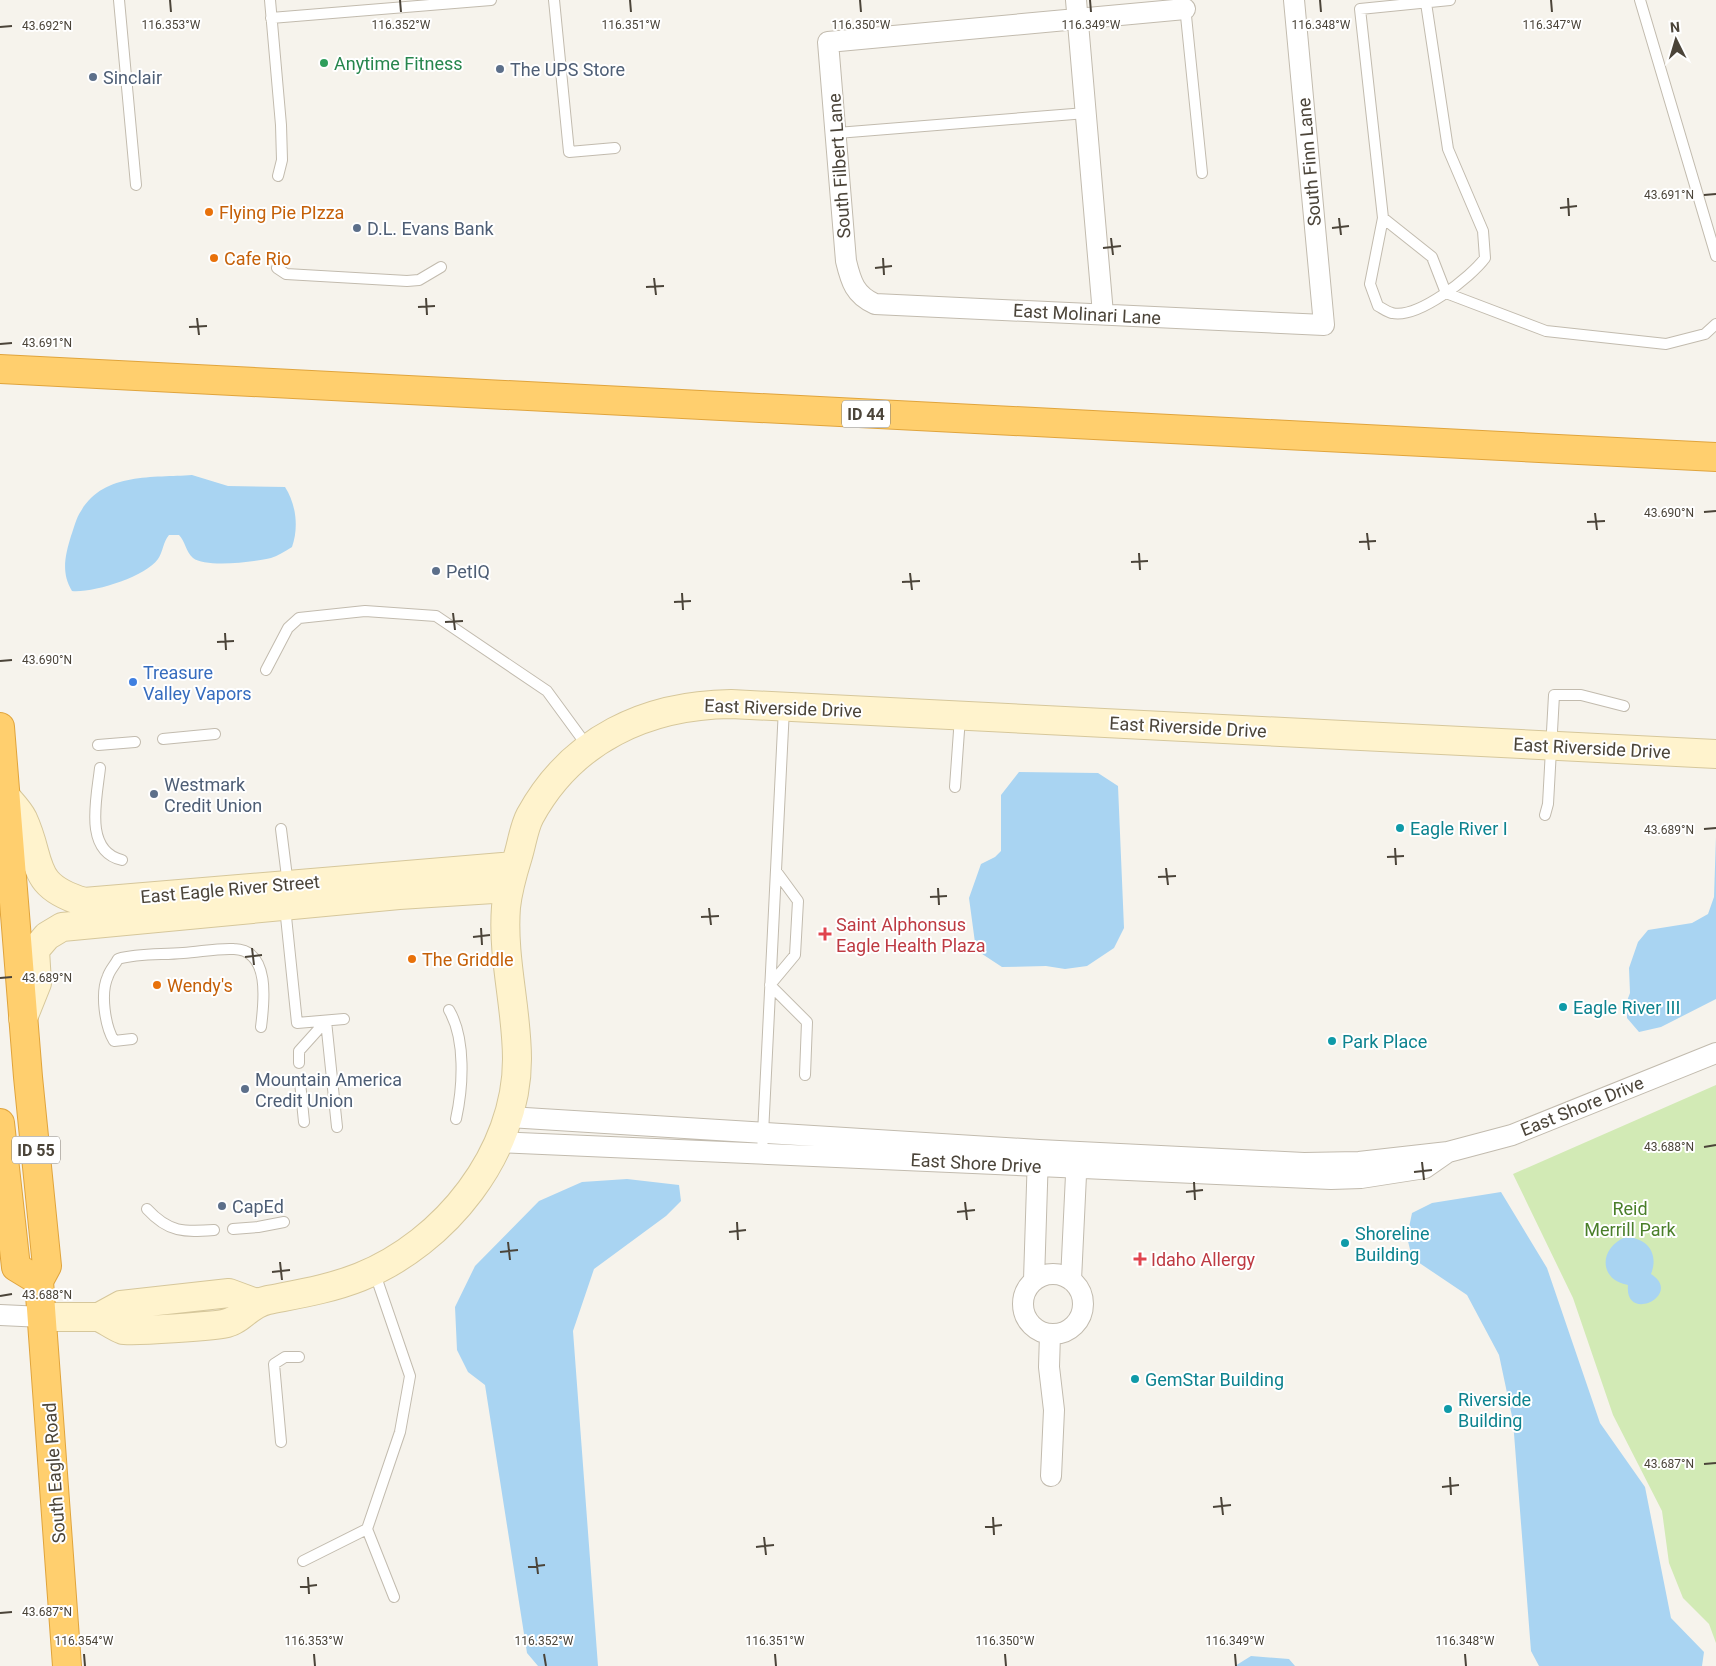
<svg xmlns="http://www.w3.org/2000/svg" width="1716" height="1666" font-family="Roboto,sans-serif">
  <rect width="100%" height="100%" fill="#f6f3ec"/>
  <path fill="#d2eab5" d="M1716 1085V1643L1709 1624 1683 1598 1669 1563 1662 1511 1613 1415 1573 1298 1513 1174Z"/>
  <path fill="#a9d4f2" d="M192 475 228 486 285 487C296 504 299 527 292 547 285 551 278 556 271 558 254 562 206 568 193 558 186 552 185 541 179 535H169C163 542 163 552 158 559 145 577 93 593 72 591 61 573 65 556 71 536 74 528 76 518 81 511 104 472 153 478 192 475Z
    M1019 772 1098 773 1118 786 1124 928 1114 948 1087 966 1065 969 1046 966 1002 967 976 950 969 898 981 864 995 857 1001 851V795Z
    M1716 837V999L1661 1027 1639 1032 1627 1018V1001L1630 993 1629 968 1638 942 1648 930 1692 923 1708 914 1714 897Z
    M627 1179 679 1185 681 1201 666 1216 594 1269 573 1331 598 1666H538L527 1653 485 1385 468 1372 457 1350 455 1307 475 1266 539 1201 582 1182Z
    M1501 1192 1547 1268 1600 1423 1645 1487 1671 1618 1704 1652 1702 1666H1539L1531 1651 1513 1421 1499 1355 1467 1295 1412 1258 1407 1237 1412 1213 1432 1203Z
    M1626 1237C1648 1238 1659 1254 1651 1274 1684 1295 1624 1324 1628 1285 1598 1280 1599 1247 1626 1237Z
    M1251 1656 1289 1659 1295 1666H1235Z"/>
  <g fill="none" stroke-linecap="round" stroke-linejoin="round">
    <g stroke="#c2bbae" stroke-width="12">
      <path id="lane" d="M119 0 136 185
        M270 0 281 125 282 160 278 176
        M554 0 569 152 615 148
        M1640 0 1716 256
        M1426 3 1448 149 1483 231 1485 258C1471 277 1418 319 1392 313 1387 312 1382 308 1378 306L1370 284 1383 218 1360 9 1450 0
        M1185 6 1202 173
        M271 18 491 0
        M837 133 1086 113
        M1383 218 1432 257 1446 293 1546 331 1666 344 1705 334 1716 324
        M277 268 286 274 407 281 419 280 441 267
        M266 670 288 628 299 618 365 611 436 616 547 691 588 747
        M163 739 215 734
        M98 745 135 742
        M100 768C97 797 83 851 122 860
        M955 787 960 717
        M1545 815 1548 804 1554 695H1581L1624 706
        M281 829 288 885
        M776 871 798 901 795 955 770 985 807 1022 805 1075
        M285 907 297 1023 344 1019
        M449 1010C466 1039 463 1087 456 1119
        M326 1021 337 1127
        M132 1039 114 1041C105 1026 100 993 108 976 110 970 115 965 118 959 139 953 161 955 183 953 200 952 217 948 234 949 271 950 264 1003 261 1027
        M299 1063V1051L326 1021
        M300 1082 304 1122
        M762 1154 784 708
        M147 1209C169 1233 184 1232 214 1230
        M233 1229 258 1227 284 1222
        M374 1271 410 1376 400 1432 367 1529 394 1597
        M281 1442 274 1364 285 1357H299
        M303 1561 367 1529"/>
    </g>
    <g stroke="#c2bbae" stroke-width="22">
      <path id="street" d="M1076 0 1103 314
        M1185 9 828 42 846 261C851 282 855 295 875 304L1324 325 1294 0
        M498 1142 1331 1179 1361 1178 1425 1168 1448 1152 1359 1162 1304 1163 1039 1150 509 1117
        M1448 1152 1512 1135 1716 1053
        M1023 1304a30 30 0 1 1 60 0a30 30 0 1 1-60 0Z
        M1034 1280 1038 1154
        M1071 1280 1077 1154
        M0 1315 43 1317
        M1050 1334 1049 1367 1054 1410 1051 1476"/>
    </g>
    <g stroke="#d6c79b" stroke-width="30">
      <path id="secondary" d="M6 797C12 804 19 811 23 819 43 862 28 885 84 902L515 866
        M23 1018 37 983 35 950 47 936 62 927 399 895 509 888
        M256 1303 229 1293 121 1305 99 1317C107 1321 115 1327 123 1330 129 1332 218 1326 227 1323 241 1320 249 1304 268 1300 298 1294 330 1289 360 1277 445 1243 517 1153 517 1059 517 1008 502 958 506 907 508 889 513 872 518 856 522 843 524 827 530 816 572 739 647 705 731 704L1716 754
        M43 1317H99"/>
    </g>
    <g stroke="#e0a43c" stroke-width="30">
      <path id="highway" d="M0 369 1716 457
        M0 727 28 1077 47 1266 39 1281 67 1666
        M0 1123 16 1267 39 1281"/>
    </g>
    <use href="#lane" stroke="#fff" stroke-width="10"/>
    <use href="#street" stroke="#fff" stroke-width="20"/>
    <use href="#secondary" stroke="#fff3cd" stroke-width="28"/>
    <use href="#highway" stroke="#ffcf6e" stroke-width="28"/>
  </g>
  <path fill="none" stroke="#4b4439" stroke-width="2" d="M170 0 171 12M400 0 401 12M630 0 631 12M860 0 861 12M1090 0 1091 12M1320 0 1321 12M1551 0 1552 12M0 27 12 26M1704 195 1716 194M1568 198 1569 216M1560 208 1577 206M1339 218 1341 235M1332 228 1349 226M1111 238 1113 255M1103 248 1121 246M883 258 884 275M875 268 892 266M654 278 656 295M646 287 664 286M426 298 427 315M418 307 435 306M197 318 199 335M189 327 207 326M0 344 12 343M1704 512 1716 511M1595 513 1597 530M1587 522 1605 521M1367 533 1369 550M1359 542 1376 541M1139 553 1140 570M1131 562 1148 561M910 573 912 590M902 582 920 581M682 593 683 610M674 602 691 601M453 613 455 630M445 622 463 621M225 633 226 650M217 642 234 641M0 661 12 660M1704 829 1716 828M1395 848 1396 865M1387 857 1404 856M1166 868 1168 885M1158 877 1176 876M938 888 939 905M930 897 947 896M709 908 711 925M701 917 719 916M481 928 482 945M473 937 490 935M252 948 254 965M245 957 262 955M0 978 12 977M1704 1147 1716 1145M1422 1162 1424 1180M1414 1172 1432 1170M1194 1182 1195 1200M1186 1192 1203 1190M965 1202 967 1220M957 1212 975 1210M737 1222 738 1240M729 1232 746 1230M508 1242 510 1260M500 1252 518 1250M280 1262 282 1280M272 1272 290 1270M0 1296 12 1294M1704 1464 1716 1463M1450 1477 1451 1495M1442 1487 1459 1485M1221 1497 1223 1515M1213 1507 1231 1505M993 1517 994 1535M985 1527 1002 1525M764 1537 766 1555M756 1547 774 1545M536 1557 538 1574M528 1567 545 1565M308 1577 309 1594M300 1587 317 1585M0 1613 12 1612M84 1654 85 1666M314 1654 315 1666M544 1654 546 1666M775 1654 776 1666M1005 1654 1006 1666M1235 1654 1236 1666M1465 1654 1466 1666"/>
  <circle fill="#2e9e5b" stroke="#fff" stroke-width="2" cx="324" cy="63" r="5"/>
  <g fill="#5c6f8a" stroke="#fff" stroke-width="2">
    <circle cx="500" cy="69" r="5"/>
    <circle cx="93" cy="77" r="5"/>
    <circle cx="357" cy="228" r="5"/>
    <circle cx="436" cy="571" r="5"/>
    <circle cx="154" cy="794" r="5"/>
    <circle cx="245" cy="1089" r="5"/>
    <circle cx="222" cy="1206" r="5"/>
  </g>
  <g fill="#e8710a" stroke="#fff" stroke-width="2">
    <circle cx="209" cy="212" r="5"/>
    <circle cx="214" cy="258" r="5"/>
    <circle cx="412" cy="959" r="5"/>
    <circle cx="157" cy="985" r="5"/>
  </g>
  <circle fill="#3f7fe0" stroke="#fff" stroke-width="2" cx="133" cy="682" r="5"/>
  <g fill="#0f9aa8" stroke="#fff" stroke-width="2">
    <circle cx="1400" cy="828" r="5"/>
    <circle cx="1563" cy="1007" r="5"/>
    <circle cx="1332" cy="1041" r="5"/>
    <circle cx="1345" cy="1243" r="5"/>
    <circle cx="1135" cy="1379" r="5"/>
    <circle cx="1448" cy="1409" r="5"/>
  </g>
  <g fill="#e0444e" stroke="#fff" stroke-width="2">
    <path d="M822.5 926.5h5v5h5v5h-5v5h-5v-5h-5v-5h5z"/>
    <path d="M1137.5 1251.5h5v5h5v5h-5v5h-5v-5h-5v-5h5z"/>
  </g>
  <g text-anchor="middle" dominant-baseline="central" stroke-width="4" stroke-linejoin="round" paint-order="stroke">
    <g fill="#fff" stroke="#817c74" stroke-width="1">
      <rect x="842" y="400.5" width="48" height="27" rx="4"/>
      <rect x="12" y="1136.5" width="48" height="27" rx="4"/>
    </g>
    <g font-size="16" font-weight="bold" fill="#4b4439">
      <text x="866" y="414">ID 44</text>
      <text x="36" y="1150">ID 55</text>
    </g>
    <g font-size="18" fill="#27864d" stroke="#fff" text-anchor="start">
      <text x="334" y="63">Anytime Fitness</text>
    </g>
    <g font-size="18" fill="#4e5e75" stroke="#fff" text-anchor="start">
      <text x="510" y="69">The UPS Store</text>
      <text x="103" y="77">Sinclair</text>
      <text x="367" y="228">D.L. Evans Bank</text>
      <text x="446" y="571">PetIQ</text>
      <text x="164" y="784">Westmark<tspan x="164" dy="21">Credit Union</tspan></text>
      <text x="255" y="1079">Mountain America<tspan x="255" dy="21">Credit Union</tspan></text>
      <text x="232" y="1206">CapEd</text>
    </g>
    <g font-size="18" fill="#4b4439" stroke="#fff">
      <text transform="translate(1309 162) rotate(-95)">South Finn Lane</text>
      <text transform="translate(839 166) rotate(-94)">South Filbert Lane</text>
      <text transform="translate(1087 314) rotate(3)">East Molinari Lane</text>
      <text transform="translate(783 708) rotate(2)">East Riverside Drive</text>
      <text transform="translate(1188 727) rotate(3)">East Riverside Drive</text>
      <text transform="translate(1592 748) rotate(3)">East Riverside Drive</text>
      <text transform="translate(230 889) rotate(-5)">East Eagle River Street</text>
      <text transform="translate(1582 1106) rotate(-22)">East Shore Drive</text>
      <text transform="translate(976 1163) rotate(3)">East Shore Drive</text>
      <text transform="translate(54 1473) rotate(-94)">South Eagle Road</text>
    </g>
    <g font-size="18" fill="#c56008" stroke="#fff" text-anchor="start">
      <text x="219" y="212">Flying Pie PIzza</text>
      <text x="224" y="258">Cafe Rio</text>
      <text x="422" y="959">The Griddle</text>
      <text x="167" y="985">Wendy's</text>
    </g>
    <g font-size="18" fill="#366cbe" stroke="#fff" text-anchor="start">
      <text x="143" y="672">Treasure<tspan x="143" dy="21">Valley Vapors</tspan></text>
    </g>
    <g font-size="18" fill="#0d838f" stroke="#fff" text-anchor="start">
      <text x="1410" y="828">Eagle River I</text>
      <text x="1573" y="1007">Eagle River III</text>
      <text x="1342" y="1041">Park Place</text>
      <text x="1355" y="1233">Shoreline<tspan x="1355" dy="21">Building</tspan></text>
      <text x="1145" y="1379">GemStar Building</text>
      <text x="1458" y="1399">Riverside<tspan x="1458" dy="21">Building</tspan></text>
    </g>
    <g font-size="18" fill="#be3a42" stroke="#fff" text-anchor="start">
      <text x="836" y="924">Saint Alphonsus<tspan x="836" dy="21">Eagle Health Plaza</tspan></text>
      <text x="1151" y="1259">Idaho Allergy</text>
    </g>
    <g font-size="18" fill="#4a7f2a" stroke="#fff">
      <text x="1630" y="1208">Reid<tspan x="1630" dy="21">Merrill Park</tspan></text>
    </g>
  </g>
  <g font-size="12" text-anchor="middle" fill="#4b4439" stroke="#fff" stroke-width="4" stroke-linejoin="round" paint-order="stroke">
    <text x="171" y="29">116.353°W</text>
    <text x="401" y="29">116.352°W</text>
    <text x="631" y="29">116.351°W</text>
    <text x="861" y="29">116.350°W</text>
    <text x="1091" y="29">116.349°W</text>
    <text x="1321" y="29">116.348°W</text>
    <text x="1552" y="29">116.347°W</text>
    <text x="47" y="30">43.692°N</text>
    <text x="1669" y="199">43.691°N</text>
    <text x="47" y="347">43.691°N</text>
    <text x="1669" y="517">43.690°N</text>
    <text x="47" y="664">43.690°N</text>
    <text x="1669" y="834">43.689°N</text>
    <text x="47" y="982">43.689°N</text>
    <text x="1669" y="1151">43.688°N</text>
    <text x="47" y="1299">43.688°N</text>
    <text x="1669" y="1468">43.687°N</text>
    <text x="47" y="1616">43.687°N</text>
    <text x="84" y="1645">116.354°W</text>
    <text x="314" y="1645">116.353°W</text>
    <text x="544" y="1645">116.352°W</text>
    <text x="775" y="1645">116.351°W</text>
    <text x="1005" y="1645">116.350°W</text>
    <text x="1235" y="1645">116.349°W</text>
    <text x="1465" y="1645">116.348°W</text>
  </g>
  <g transform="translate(1676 40) rotate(355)" stroke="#ffffff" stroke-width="4" paint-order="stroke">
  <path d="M0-4L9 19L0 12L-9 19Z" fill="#4b4439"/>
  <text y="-8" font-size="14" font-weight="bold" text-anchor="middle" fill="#4b4439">N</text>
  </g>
</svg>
